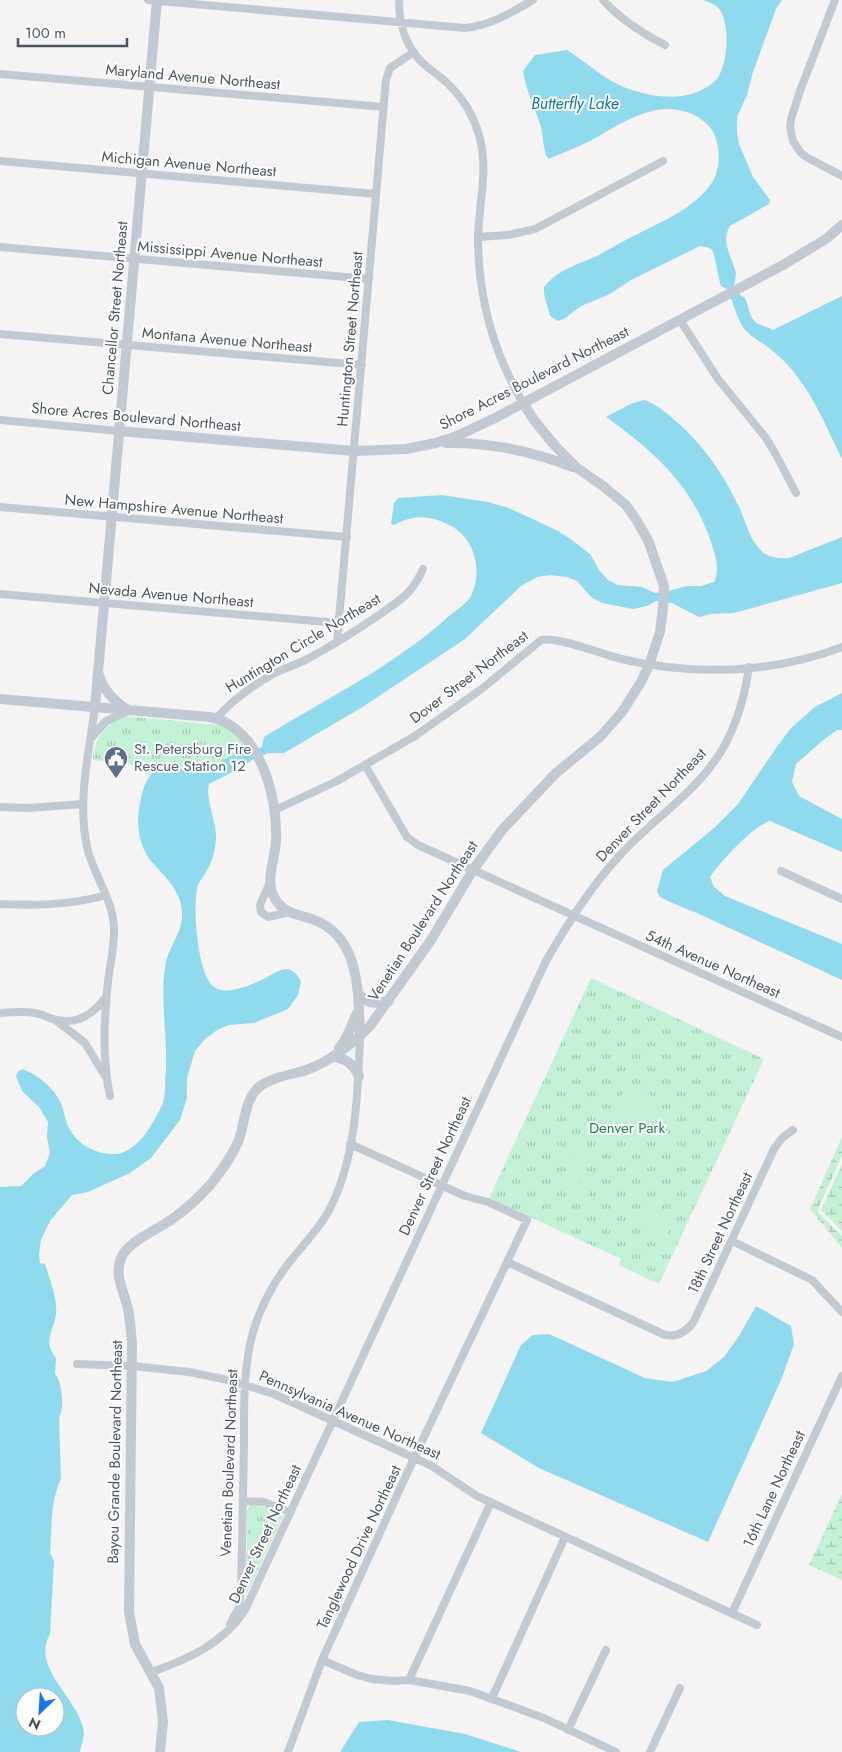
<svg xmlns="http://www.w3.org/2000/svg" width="842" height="1752" font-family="Jost,sans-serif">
  <defs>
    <pattern id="wetland-marsh" width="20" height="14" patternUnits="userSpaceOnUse" patternTransform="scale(1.25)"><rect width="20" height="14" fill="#c3f1d5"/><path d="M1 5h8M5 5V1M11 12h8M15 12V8" fill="none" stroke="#a0c6b0"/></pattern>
    <pattern id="park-tufts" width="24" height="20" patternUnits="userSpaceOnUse" patternTransform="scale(1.25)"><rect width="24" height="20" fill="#c3f1d5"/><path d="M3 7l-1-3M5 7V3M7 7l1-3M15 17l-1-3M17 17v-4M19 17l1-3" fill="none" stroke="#a0c6b0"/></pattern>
  </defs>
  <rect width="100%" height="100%" fill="#f5f3f3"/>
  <path fill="url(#wetland-marsh)" d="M842 1137V1156L818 1209 819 1213 842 1236V1248L810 1209Z
    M842 1164V1231L821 1210Z
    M842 1494V1580L809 1565Z"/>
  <path fill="url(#park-tufts)" d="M122 716 220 725 240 738 250 752 196 770 180 767 160 768 154 771 142 766 93 760C94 739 104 726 122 716Z
    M591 978 764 1059 659 1284 619 1265 621 1259 489 1198Z
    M251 1505 268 1507 281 1512 283 1516 248 1591 246 1594 247 1511Z"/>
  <path fill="#c3f1d5" d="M633 1089C653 1090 669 1108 653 1127 647 1134 634 1138 624 1139 616 1121 606 1096 633 1089Z
    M575 1150 590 1157 577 1186 561 1179Z
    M583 1174 596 1180 586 1200 574 1194Z
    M650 1204 661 1209 650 1233 639 1228Z
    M664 1211 675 1216 664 1240 653 1235Z"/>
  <path fill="#90daee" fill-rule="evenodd" d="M703 0H782L776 9 753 72 747 95 737 117V133L739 144 753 177 770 200 769 204 730 226C720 242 732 257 736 273 736 276 735 281 734 285L740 295 745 298C749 306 749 319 758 324 763 326 768 327 773 330L842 296V459C828 431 816 400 796 375 789 365 779 356 769 348 760 341 749 336 743 327 735 314 733 301 727 289L721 286C718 278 715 253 712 250 709 247 704 247 700 246L631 280 608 295 581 306 564 319 558 321 550 316C548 306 543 297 544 287 558 269 580 264 599 255 608 250 617 244 626 240 654 225 692 211 711 184 718 174 720 160 718 148 716 131 707 121 692 114 655 98 621 124 590 141 576 148 562 153 548 159 542 148 544 136 540 124 534 106 526 90 523 71L535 55 567 50C589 64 609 84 635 91 661 99 693 101 715 81 728 69 731 23 719 9 715 4 709 2 703 0Z
    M645 400C657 405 667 413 677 422 703 445 723 473 738 505 745 518 748 536 758 547 765 557 777 559 789 558L842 537V583L734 613 711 614 699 617 672 603 656 601 647 606 633 609 602 603 591 597 577 581 567 577 550 575 537 577 521 586 465 639 361 708 284 753H268L252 760 244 766 209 784C205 800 217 821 216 840 215 850 212 863 206 872 204 876 200 880 198 885 192 904 197 975 214 987 224 995 246 987 257 982 275 975 288 957 301 981L298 995 288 1009 254 1023 229 1025 217 1030 205 1039 195 1051 187 1078V1098L180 1120 151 1158 130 1173 88 1192 72 1195 50 1221 41 1240 39 1254 40 1263 45 1264C49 1277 58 1300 56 1314 54 1331 42 1341 56 1358L55 1374C62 1381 65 1409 59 1417L61 1479C50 1501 52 1530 50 1553L54 1561 50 1634C30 1669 80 1698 84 1733 84 1739 81 1746 80 1752H0V1187L21 1186 33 1174 45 1166 50 1153 47 1138 48 1122 39 1107 22 1091 16 1076 18 1072 22 1069C37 1074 54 1088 61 1103 64 1111 65 1120 69 1128 77 1144 95 1154 113 1154 125 1155 136 1145 144 1136 151 1126 158 1114 163 1103 165 1097 165 1088 165 1081 169 1044 161 1012 164 975 165 971 165 965 166 961 171 944 184 929 182 911 180 889 164 876 151 861 138 845 136 822 140 803 142 792 145 781 153 772 164 760 183 772 196 770 212 768 228 757 241 751L247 753 262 747 264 737C327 698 394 666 449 616 456 611 467 603 471 596 483 571 475 539 451 526 431 515 414 514 394 525L391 524 394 503 398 498 441 495 488 502 509 508 558 531 572 540 591 555 599 570 608 580 618 585 642 587 655 593 673 590 686 586H701L714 582C720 570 716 558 712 545 694 487 654 451 606 417L630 404ZM25 1697H55V1727H25Z
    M842 693V730H837L821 742 796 764 792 782 799 796 842 819V852L770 821C754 825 720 862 710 877L714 887 725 896 842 944V980L699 914 672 903 660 897 657 891 663 870 714 828 738 804 776 748 791 728 815 707Z
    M756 1306 791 1326 794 1344 781 1380 708 1542 539 1468 481 1433 521 1345 533 1335 549 1334 645 1378 673 1382 706 1371 724 1357 739 1336Z
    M388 1720 465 1734 521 1752H340L359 1722Z"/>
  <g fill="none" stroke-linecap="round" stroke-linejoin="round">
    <path stroke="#c1cad2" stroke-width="8" d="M148 0 465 28C490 26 512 12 533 0
      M399 0C399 24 406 49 425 65 433 72 443 78 451 87 464 100 474 117 479 135 489 169 479 202 478 237 478 296 493 352 523 403
      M603 0C621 20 642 33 665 45
      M835 0 800 91 791 119 790 127 793 141 801 153 808 158 842 176
      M0 74 384 107
      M0 161 376 194
      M478 237 508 235 535 229 663 161
      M0 247 369 279
      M680 320 718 379 766 438 775 453 796 493
      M0 334 362 365
      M0 420 119 431
      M0 507 347 537
      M0 594 339 623
      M337 642 386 80 390 68 414 52
      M95 707C89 753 77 801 87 847 93 874 112 898 114 926 115 945 110 963 108 982 104 1020 102 1059 110 1096
      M216 719C230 702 254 685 273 674 285 668 299 664 311 657 335 644 357 630 379 615 400 600 412 594 423 569
      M92 737 106 721 128 711
      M365 765 404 832 407 837 418 845 842 1037
      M0 807 28 808 83 804
      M275 810 337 781 415 736 483 688 541 640C558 636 606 656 626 660 696 676 775 673 842 647
      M781 871 842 899
      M270 882 260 905 261 912 268 917 290 912
      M0 904C35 906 72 905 106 895
      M0 1013C12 1012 23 1011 35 1013 43 1014 49 1019 57 1020 79 1025 94 1013 106 997
      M57 1021 85 1043 105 1076
      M732 1241 812 1280 842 1312
      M507 1262 665 1335C678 1337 687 1332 694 1321L774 1149 782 1138 793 1130
      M77 1364 133 1366 189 1372 228 1380 274 1394 430 1465 477 1496 757 1625
      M243 1501 264 1502 290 1512
      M732 1613 842 1376
      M230 1624 239 1607 241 1593C242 1544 243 1495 244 1445 244 1407 243 1369 253 1332 260 1309 271 1287 285 1268 299 1249 315 1234 327 1214 356 1163 358 1093 360 1036
      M322 1660 357 1675 372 1679 394 1681 409 1680 470 1691 544 1718 616 1752
      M152 1672C188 1659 223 1644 245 1610L546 961C568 923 591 886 621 854 649 823 686 799 711 766 733 738 744 702 749 667
      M409 1680 491 1502
      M492 1698 565 1537
      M568 1730 606 1650
      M288 1752 322 1660 414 1458 527 1220 488 1202 465 1196 350 1144
      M650 1752 680 1688"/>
    <path stroke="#c1cad2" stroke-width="10" d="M119 431 354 451 406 449 436 443 457 436 495 418 783 265 826 239 842 225
      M446 443C491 442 531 451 573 467
      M99 675C104 691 113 701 127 709
      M0 699 210 717C260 728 278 796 276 841 275 859 265 880 274 897 282 913 297 914 312 919 361 936 358 993 360 1036
      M95 707 157 0
      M358 993C367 1004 375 1004 389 1001
      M339 1048 346 1038 357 1013
      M332 1057C346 1058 353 1064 359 1076
      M160 1752 163 1722 159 1688 135 1644 129 1612 132 1343C131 1332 130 1320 128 1309 124 1292 114 1275 121 1258 129 1240 160 1229 175 1217 188 1208 200 1196 211 1184 221 1171 231 1158 238 1142 245 1125 244 1100 259 1087 273 1076 293 1075 309 1069 332 1060 353 1043 370 1026L431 940 473 870 502 830 556 773 600 737 622 712 641 682 649 665 660 632 663 608 664 586 648 540 637 521 626 505 603 486 577 468 556 447 534 420 523 403"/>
  </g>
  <defs>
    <g id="civic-pin" transform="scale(1.25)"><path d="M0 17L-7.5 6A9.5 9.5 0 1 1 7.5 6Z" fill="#5c6f8a" stroke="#fff"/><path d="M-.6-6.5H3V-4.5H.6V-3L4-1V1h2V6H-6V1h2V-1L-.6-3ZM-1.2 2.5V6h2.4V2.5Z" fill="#fff"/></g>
  </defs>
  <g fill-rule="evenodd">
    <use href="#civic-pin" x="116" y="758"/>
  </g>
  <g text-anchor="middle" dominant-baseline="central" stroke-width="4" stroke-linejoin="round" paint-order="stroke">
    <g font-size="15" fill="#4a5661" stroke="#fff">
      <text transform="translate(193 77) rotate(5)">Maryland Avenue Northeast</text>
      <text transform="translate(189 164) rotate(5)">Michigan Avenue Northeast</text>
      <text transform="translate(230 254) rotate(5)">Mississippi Avenue Northeast</text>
      <text transform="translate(115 308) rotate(-85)">Chancellor Street Northeast</text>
      <text transform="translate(350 339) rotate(-85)">Huntington Street Northeast</text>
      <text transform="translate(227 340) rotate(5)">Montana Avenue Northeast</text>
      <text transform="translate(534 378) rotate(-27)">Shore Acres Boulevard Northeast</text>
      <text transform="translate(136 417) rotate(5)">Shore Acres Boulevard Northeast</text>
      <text transform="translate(174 509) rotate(5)">New Hampshire Avenue Northeast</text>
      <text transform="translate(171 595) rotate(5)">Nevada Avenue Northeast</text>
      <text transform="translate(303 643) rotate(-31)">Huntington Circle Northeast</text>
      <text transform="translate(469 677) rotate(-37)">Dover Street Northeast</text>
      <text transform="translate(651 805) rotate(-46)">Denver Street Northeast</text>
      <text transform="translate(423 921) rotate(-57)">Venetian Boulevard Northeast</text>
      <text transform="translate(713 964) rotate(24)">54th Avenue Northeast</text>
      <text transform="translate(435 1166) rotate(-65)">Denver Street Northeast</text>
      <text transform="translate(720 1233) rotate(-65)">18th Street Northeast</text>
      <text transform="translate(350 1415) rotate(24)">Pennsylvania Avenue Northeast</text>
      <text transform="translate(115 1452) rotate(-89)">Bayou Grande Boulevard Northeast</text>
      <text transform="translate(229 1463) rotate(-88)">Venetian Boulevard Northeast</text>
      <text transform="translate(774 1489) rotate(-65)">16th Lane Northeast</text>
      <text transform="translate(265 1534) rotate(-65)">Denver Street Northeast</text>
      <text transform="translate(359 1547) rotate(-65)">Tanglewood Drive Northeast</text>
    </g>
    <g font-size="15" fill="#4e5e75" stroke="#fff" text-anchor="start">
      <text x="134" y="749">St. Petersburg Fire<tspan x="134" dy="17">Rescue Station 12</tspan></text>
    </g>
    <g font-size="15" fill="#17864f" stroke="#fff">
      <text x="627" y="1128">Denver Park</text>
    </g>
    <g font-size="16" font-style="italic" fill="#0c7c9b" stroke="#fff">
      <text x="575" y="103">Butterfly Lake</text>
    </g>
  </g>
  <g transform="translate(40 1712) rotate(205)"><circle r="24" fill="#ffffff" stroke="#b7bbc0"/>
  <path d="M0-4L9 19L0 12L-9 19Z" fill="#1a73e8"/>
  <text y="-8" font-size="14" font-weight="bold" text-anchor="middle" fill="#4a5661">N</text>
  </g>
  <path d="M18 38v8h109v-8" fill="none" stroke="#4a5661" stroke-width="2.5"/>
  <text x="25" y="38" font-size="15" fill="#4a5661" stroke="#ffffff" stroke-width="4" paint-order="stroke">100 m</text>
</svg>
